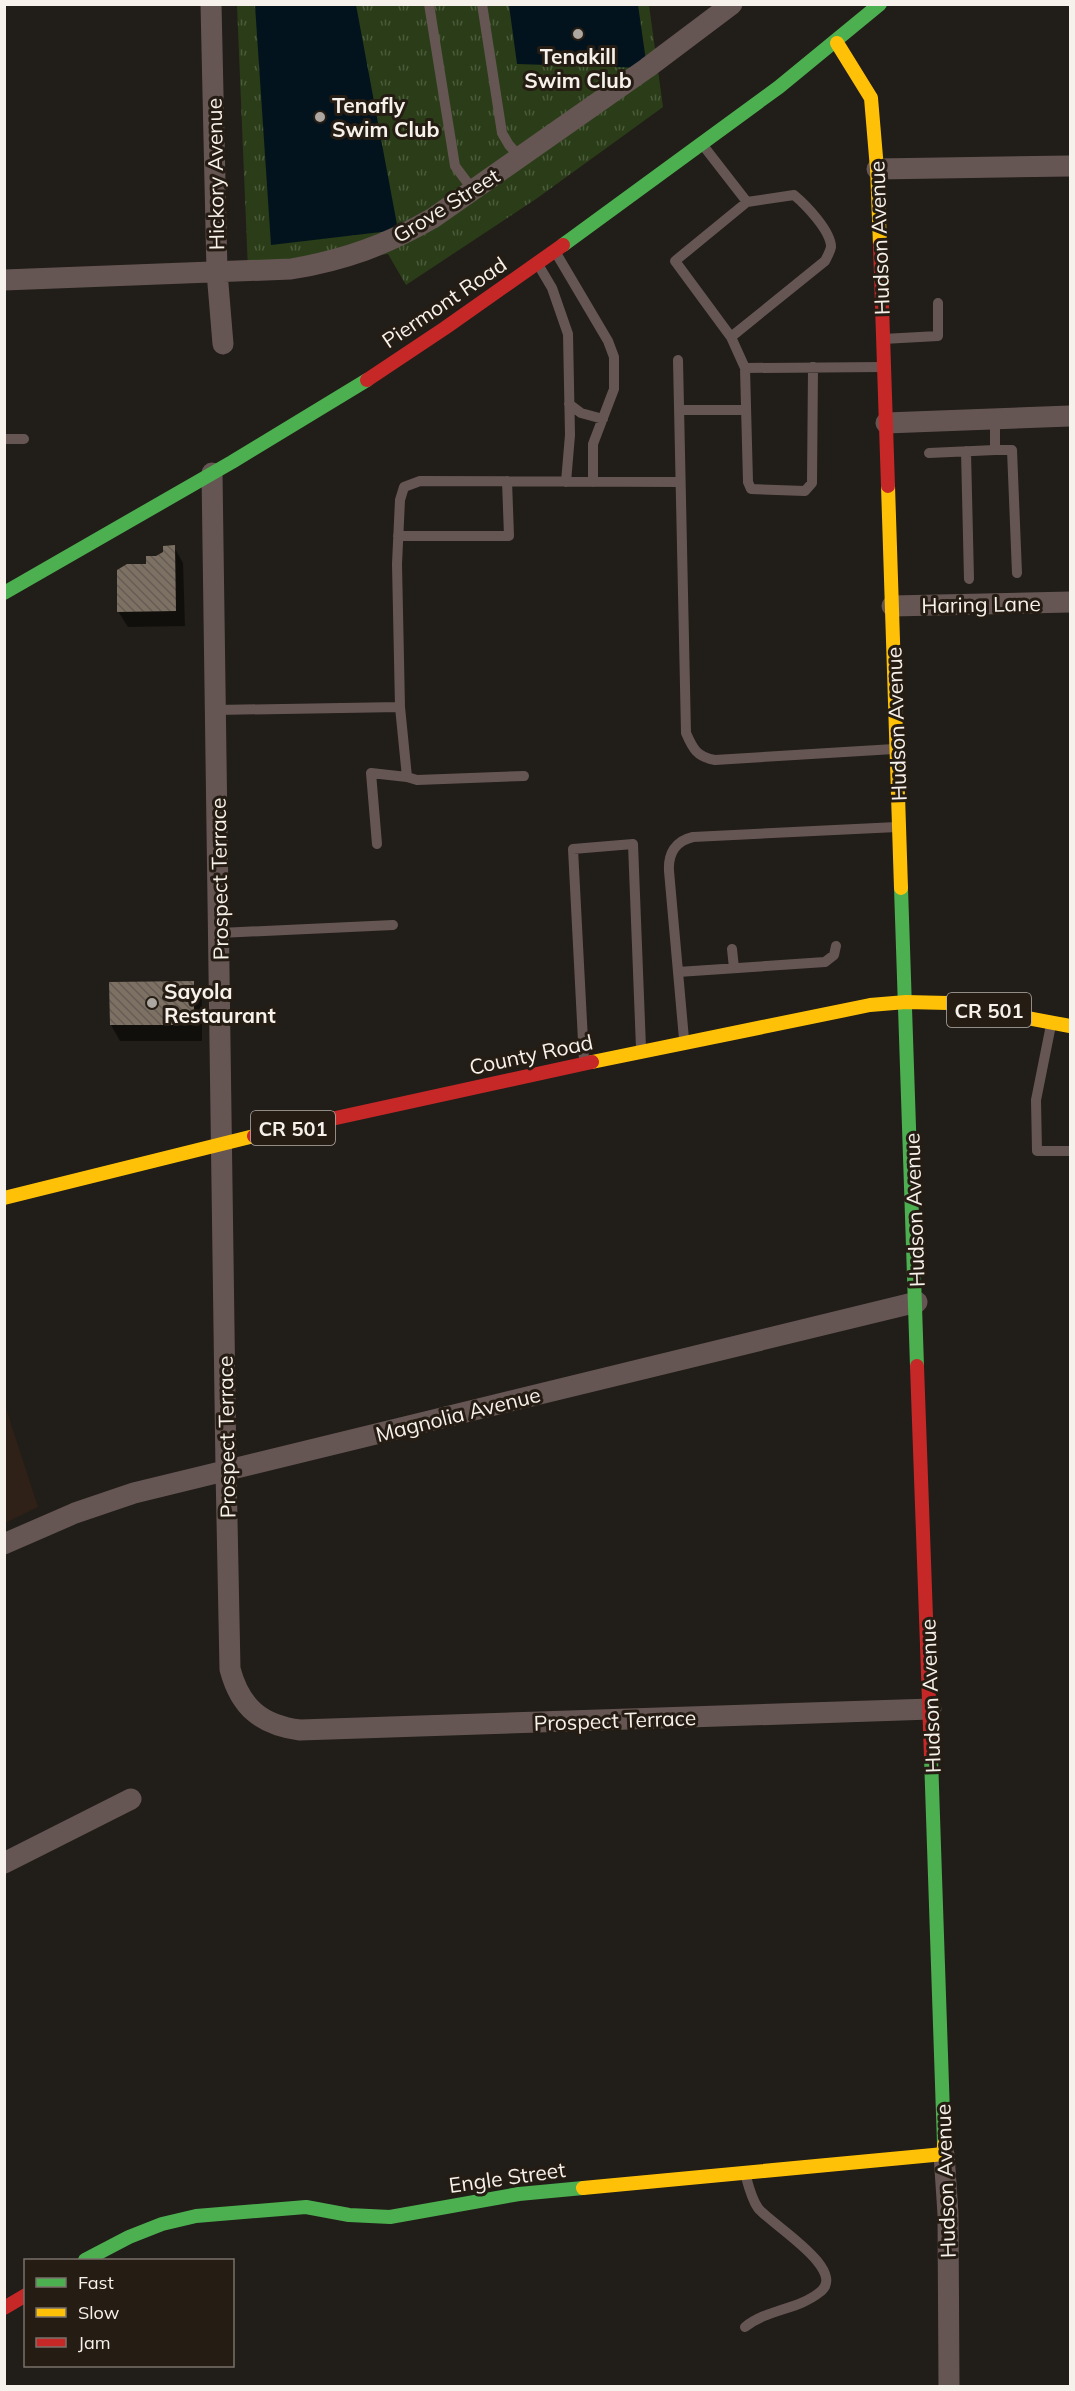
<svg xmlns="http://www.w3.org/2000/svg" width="1075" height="2391" font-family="Mulish,sans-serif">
  <defs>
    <pattern id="grass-tufts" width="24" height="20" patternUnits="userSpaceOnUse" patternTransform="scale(1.5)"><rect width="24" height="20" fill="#2a3d18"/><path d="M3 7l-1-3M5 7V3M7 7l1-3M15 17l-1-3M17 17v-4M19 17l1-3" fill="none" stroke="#4a5a3a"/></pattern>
    <pattern id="building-back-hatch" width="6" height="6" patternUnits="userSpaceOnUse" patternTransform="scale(1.5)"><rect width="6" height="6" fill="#7d7164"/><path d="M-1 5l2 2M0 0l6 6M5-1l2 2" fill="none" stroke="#645c55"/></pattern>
  </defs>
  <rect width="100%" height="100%" fill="#211d18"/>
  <path fill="#2f2117" d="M4 1402 38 1507 5 1523H4Z"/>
  <path fill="url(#grass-tufts)" d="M237 5H649L663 107 536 199 406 285 388 254 248 270Z"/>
  <path fill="#03131d" d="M255 5H356L398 230 271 245Z
    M509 5H638L647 68 517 64Z"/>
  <path fill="#0007" d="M174 547 183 563 185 626 128 627 118 611 148 565Z
    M111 983H193L202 999V1041H120L111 1025Z"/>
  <path fill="url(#building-back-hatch)" d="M175 545 176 611 117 612V570L127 564H146V556H156L163 552V546Z
    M194 981V1025H110L109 982Z"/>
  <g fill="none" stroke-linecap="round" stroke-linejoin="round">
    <path stroke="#665653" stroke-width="10" d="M429 4 455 166 473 190
      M482 4 502 133 509 145 520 157
      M702 144 747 202
      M556 253 608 341 614 357V389L593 444V482
      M539 266 552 288 568 334 570 435 566 482
      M731 337 825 261C827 257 830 252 831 247 831 231 806 205 794 195L747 202 675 261 731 337 745 368 883 367
      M883 339 938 336V303
      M678 360 686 733C693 749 697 757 715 760L894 749
      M745 368 748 482 751 489 805 491 812 483 813 367
      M569 404 581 413 603 419
      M679 410H746
      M4 439H24
      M995 450H1012L1017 573
      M966 451 969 579
      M929 453 995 450V419
      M398 536H509L507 481
      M400 707 407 777 417 780 524 776
      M216 710 400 707 397 564 400 500 404 487 420 481 680 482
      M377 844 371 773 407 777
      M220 933 393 925
      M732 949 734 968
      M678 972 825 962 834 955 836 946
      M1051 1025 1036 1100 1037 1151H1070
      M684 1039 669 871C668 854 675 841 693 837L897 827
      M584 1060 573 849 633 844 641 1048
      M745 2327C767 2309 798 2310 820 2292 849 2270 769 2223 758 2208 751 2198 748 2184 745 2173"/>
    <path stroke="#665653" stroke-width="21" d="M211 4 217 272 223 344
      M877 169 1070 166
      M4 280 291 269C345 260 386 245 433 218L647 68 732 4
      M886 423 1070 416
      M212 473 226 1470 230 1669C240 1707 261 1725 300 1730L931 1709
      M892 606 1070 602
      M4 1544 75 1513 134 1493 917 1302
      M4 1863 131 1799
      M944 2154 948 2214 949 2386"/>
    <path stroke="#4caf50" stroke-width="14" d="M563 245 779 87 880 4
      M4 593 232 462 367 380
      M901 888 917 1366
      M931 1757 944 2144
      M85 2260 129 2237 162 2224 196 2216 306 2207 349 2215 390 2217 519 2194 583 2188"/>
    <path stroke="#ffc107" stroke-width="14" d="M837 43 871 98 877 169 880 245
      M888 486 901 888
      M592 1062 870 1005 906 1002 948 1003 1070 1026
      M4 1198 254 1136
      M583 2188 944 2154V2144"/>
    <path stroke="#c62828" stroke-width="14" d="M880 245 888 486
      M367 380 445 328 563 245
      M254 1136 592 1062
      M917 1366 931 1757
      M4 2308 26 2295"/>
  </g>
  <g fill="#aca7a1" stroke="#251d14" stroke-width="2">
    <circle cx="578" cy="34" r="6"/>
    <circle cx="320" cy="117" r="6"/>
    <circle cx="152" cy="1003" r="6"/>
  </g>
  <g text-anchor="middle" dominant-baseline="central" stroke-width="6" stroke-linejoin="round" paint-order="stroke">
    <g fill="#251d14" stroke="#b8b1aa" stroke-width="1.5">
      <rect x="947" y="993" width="84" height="34" rx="4.5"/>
      <rect x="251" y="1111" width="84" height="34" rx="4.5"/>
    </g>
    <g font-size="20" font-weight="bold" fill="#f7f1eb">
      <text x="989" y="1010">CR 501</text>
      <text x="293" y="1128">CR 501</text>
    </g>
    <g font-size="21" font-weight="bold" fill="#f7f1eb" stroke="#251d14" text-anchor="start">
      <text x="578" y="56" text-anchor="middle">Tenakill<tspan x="578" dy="24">Swim Club</tspan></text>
      <text x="332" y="105">Tenafly<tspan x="332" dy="24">Swim Club</tspan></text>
      <text x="164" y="991">Sayola<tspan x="164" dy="24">Restaurant</tspan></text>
    </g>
    <g font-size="21" fill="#f7f1eb" stroke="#251d14">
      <text transform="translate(215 174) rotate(-91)">Hickory Avenue</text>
      <text transform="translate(446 205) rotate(-32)">Grove Street</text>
      <text transform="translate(879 238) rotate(-92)">Hudson Avenue</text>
      <text transform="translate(444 302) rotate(-34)">Piermont Road</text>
      <text transform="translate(981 604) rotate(-1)">Haring Lane</text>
      <text transform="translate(896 724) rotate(-92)">Hudson Avenue</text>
      <text transform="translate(219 879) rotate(-91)">Prospect Terrace</text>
      <text transform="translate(531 1054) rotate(-12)">County Road</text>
      <text transform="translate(914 1210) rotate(-92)">Hudson Avenue</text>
      <text transform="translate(458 1414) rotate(-14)">Magnolia Avenue</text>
      <text transform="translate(226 1437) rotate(-91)">Prospect Terrace</text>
      <text transform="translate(930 1696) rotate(-92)">Hudson Avenue</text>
      <text transform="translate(615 1720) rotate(-2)">Prospect Terrace</text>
      <text transform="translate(507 2177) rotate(-8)">Engle Street</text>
      <text transform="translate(945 2181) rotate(-92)">Hudson Avenue</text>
    </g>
  </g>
  <rect width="1075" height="2391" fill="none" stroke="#f7f1eb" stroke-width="12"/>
  <rect x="24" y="2259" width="210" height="108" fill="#251d14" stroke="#79726a" stroke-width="1.5"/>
  <rect x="36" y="2278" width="30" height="9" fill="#4caf50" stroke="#79726a" stroke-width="1.5"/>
  <text x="78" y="2289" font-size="18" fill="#f7f1eb">Fast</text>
  <rect x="36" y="2308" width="30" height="9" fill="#ffc107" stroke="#79726a" stroke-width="1.5"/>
  <text x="78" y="2319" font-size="18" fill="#f7f1eb">Slow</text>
  <rect x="36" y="2338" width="30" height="9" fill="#c62828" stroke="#79726a" stroke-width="1.5"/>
  <text x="78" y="2349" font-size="18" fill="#f7f1eb">Jam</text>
</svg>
